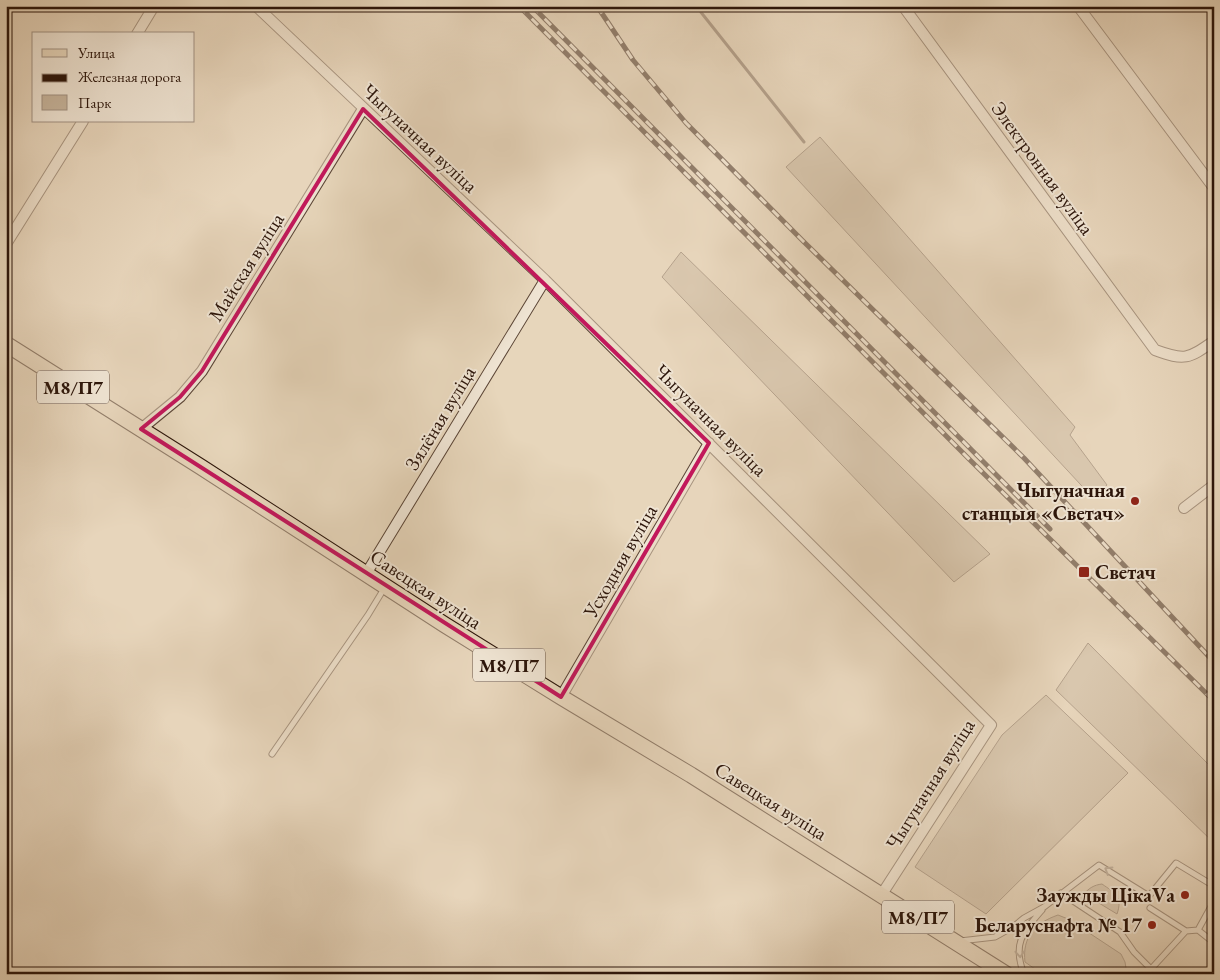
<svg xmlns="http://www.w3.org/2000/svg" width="1220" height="980" font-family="'EB Garamond',serif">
  <rect width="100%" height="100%" fill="#e7d6bb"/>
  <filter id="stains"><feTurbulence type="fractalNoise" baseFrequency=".004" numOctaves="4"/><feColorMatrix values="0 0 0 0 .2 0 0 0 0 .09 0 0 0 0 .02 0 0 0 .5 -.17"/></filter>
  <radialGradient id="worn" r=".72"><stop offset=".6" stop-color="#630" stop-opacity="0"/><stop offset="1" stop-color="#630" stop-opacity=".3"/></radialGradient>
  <path fill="#c7b59d" stroke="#7a6554" d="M820 137 1075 427 1070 435 1107 485 1093 498 786 167Z
    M681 252 990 554 954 582 662 277Z
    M1088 643 1214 770V843L1056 690Z
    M1046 695 1128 773 986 914 915 867 1002 735Z
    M1102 884C1115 893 1123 897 1117 914L1084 894C1089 888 1094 885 1102 884Z
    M1058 915 1068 919 1121 954 1125 962 1127 974H1042L1025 962C1022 937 1035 923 1058 915Z"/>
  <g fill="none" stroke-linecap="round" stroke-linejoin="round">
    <path stroke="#766150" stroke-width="3" d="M696 6 804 142"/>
    <g stroke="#5b4536" stroke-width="7">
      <path id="lane" d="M6 224 16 231
        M272 754 368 615 385 587
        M1061 893 1120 932 1134 952 1151 969 1148 974
        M1150 908 1186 931
        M1198 930 1214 901
        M960 941 995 937 1013 927 1024 918 1044 907 1099 865 1149 896 1176 863 1214 886
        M1024 974C1012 944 1023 932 1042 910
        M1158 974 1151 969 1186 931 1198 930 1213 942 1212 974"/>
    </g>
    <g stroke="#5b4536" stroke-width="12">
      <path id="street" d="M256 6 545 280 991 725 882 894
        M903 6 1155 350C1185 361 1188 359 1214 341
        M1078 6 1214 188
        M137 34 154 6
        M6 244 83 121
        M141 429 180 397 202 371 363 109
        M1184 508 1214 485
        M366 574 545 280
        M561 697 709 443"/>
    </g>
    <g stroke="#2c150a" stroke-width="17">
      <path id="primary" d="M6 344 201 467 445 625 561 697 691 775 1006 974"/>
    </g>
    <use href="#lane" stroke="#efe4d3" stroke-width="5"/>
    <use href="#street" stroke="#efe4d3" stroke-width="10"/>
    <use href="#primary" stroke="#e7d6bb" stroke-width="15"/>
    <g stroke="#2c150a" stroke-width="5">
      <path id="rail" d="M519 6 972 462 1214 701
        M532 6 1050 529
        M597 6 633 60 686 123 803 241 1024 458 1214 662"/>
    </g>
    <use href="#rail" stroke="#efe4d3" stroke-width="3" stroke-dasharray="9" stroke-linecap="butt"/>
  </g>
  <defs><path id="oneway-chevron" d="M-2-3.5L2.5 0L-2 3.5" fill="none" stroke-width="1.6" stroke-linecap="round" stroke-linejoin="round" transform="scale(1.25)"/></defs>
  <g stroke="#978779">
    <use href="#oneway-chevron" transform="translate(1108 870) rotate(-148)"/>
    <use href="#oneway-chevron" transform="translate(1020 954) rotate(86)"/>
  </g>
  <path d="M0 0H1220V980H0ZM363 109 709 443 561 697 141 429 180 397 202 371Z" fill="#e7d6bb" fill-opacity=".55" fill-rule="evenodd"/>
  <path fill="none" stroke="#c2185b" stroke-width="4" stroke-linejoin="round" d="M363 109 709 443 561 697 141 429 180 397 202 371Z"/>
  <g fill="#8f2418" stroke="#efe4d3" stroke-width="2">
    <circle cx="1135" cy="501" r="5"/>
    <rect x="1078" y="566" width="12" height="12" rx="2.5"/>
    <circle cx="1185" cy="895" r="5"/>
    <circle cx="1152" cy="925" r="5"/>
  </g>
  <g text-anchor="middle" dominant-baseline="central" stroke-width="4" stroke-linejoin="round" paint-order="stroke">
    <g fill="#efe4d3" stroke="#665346" stroke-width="1">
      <rect x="37" y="370.5" width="72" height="33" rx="4"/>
      <rect x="473" y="648.5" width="72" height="33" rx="4"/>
      <rect x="882" y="900.5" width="72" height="33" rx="4"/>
    </g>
    <g font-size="19" font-weight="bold" fill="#2c150a">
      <text x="73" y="387">М8/П7</text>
      <text x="509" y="665">М8/П7</text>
      <text x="918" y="917">М8/П7</text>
    </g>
    <g font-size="20" fill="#2c150a" stroke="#efe4d3">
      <text transform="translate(420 138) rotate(43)">Чыгуначная вуліца</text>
      <text transform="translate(1043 168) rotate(54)">Электронная вуліца</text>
      <text transform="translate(246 267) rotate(-58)">Майская вуліца</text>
      <text transform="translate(440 418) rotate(-59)">Зялёная вуліца</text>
      <text transform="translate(711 420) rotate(45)">Чыгуначная вуліца</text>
      <text transform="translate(620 561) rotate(-60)">Усходняя вуліца</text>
      <text transform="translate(426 589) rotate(33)">Савецкая вуліца</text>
      <text transform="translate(930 784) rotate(-58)">Чыгуначная вуліца</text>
      <text transform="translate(771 801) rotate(32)">Савецкая вуліца</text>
    </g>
    <g font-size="20" font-weight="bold" fill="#2c150a" stroke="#efe4d3" text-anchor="end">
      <text x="1125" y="490">Чыгуначная<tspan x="1125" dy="23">станцыя «Светач»</tspan></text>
      <text x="1095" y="572" text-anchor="start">Светач</text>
      <text x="1175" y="895">Заужды ЦікаVа</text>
      <text x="1142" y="925">Беларуснафта № 17</text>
    </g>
  </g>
  <rect width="1220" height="980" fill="none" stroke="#e7d6bb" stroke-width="25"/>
  <rect x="8" y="8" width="1205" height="965" fill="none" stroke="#2c150a" stroke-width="2.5"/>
  <rect x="12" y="12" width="1195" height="955" fill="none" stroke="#2c150a"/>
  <rect x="32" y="32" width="162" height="90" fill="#efe4d3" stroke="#a19183"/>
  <rect x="42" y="49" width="25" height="8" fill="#e7d6bb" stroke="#a19183"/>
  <text x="78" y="58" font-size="15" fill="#2c150a">Улица</text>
  <rect x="42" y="74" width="25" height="8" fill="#2c150a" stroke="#a19183"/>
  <text x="78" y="82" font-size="15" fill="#2c150a">Железная дорога</text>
  <rect x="42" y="95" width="25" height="15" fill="#c7b59d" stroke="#a19183"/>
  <text x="78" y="108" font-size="15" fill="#2c150a">Парк</text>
  <rect width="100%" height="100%" filter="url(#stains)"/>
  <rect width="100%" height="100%" fill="url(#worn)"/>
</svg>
